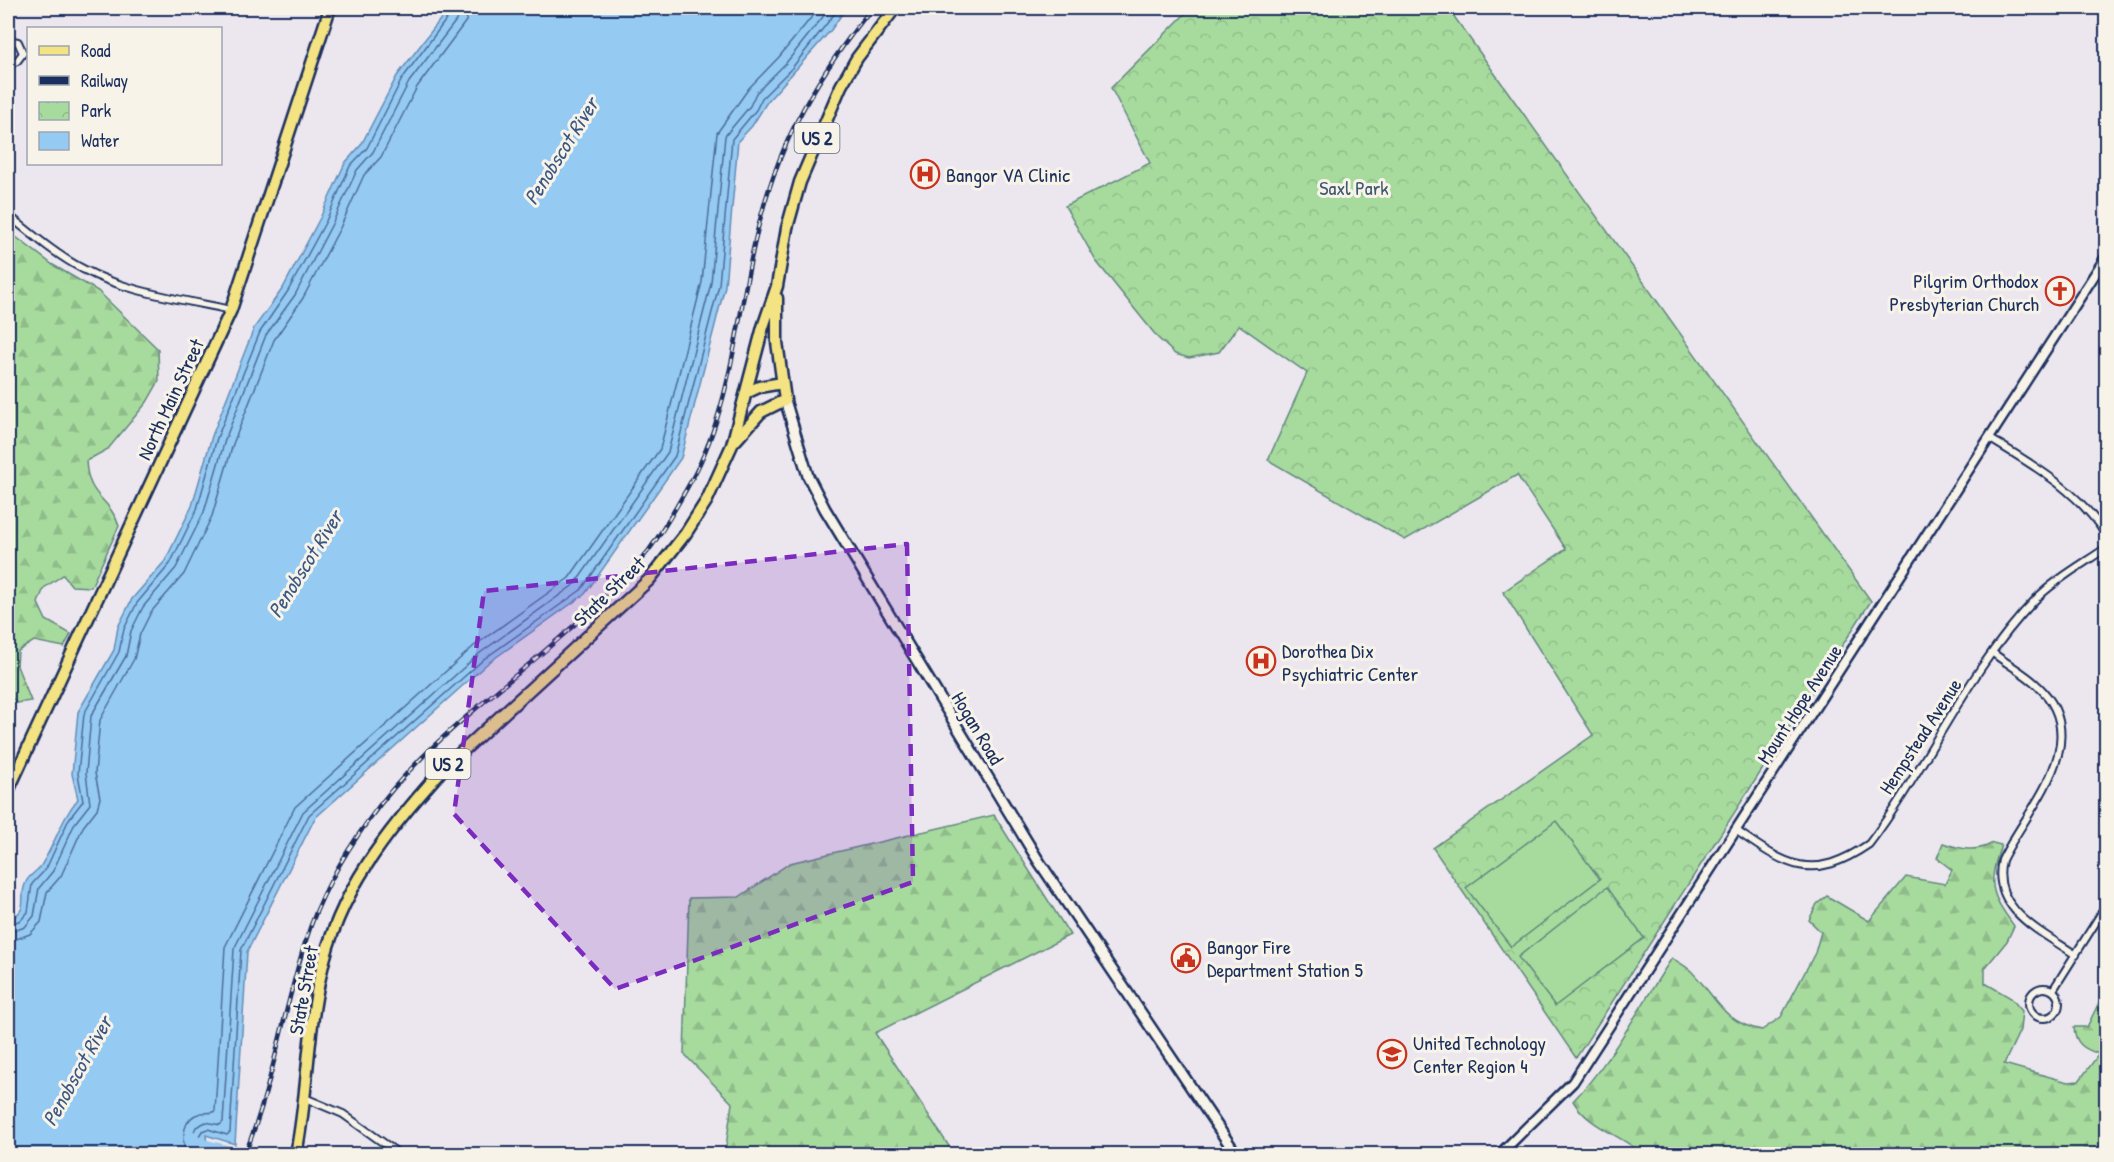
<svg xmlns="http://www.w3.org/2000/svg" width="2114" height="1162" font-family="'Patrick Hand',sans-serif">
  <defs>
    <pattern id="forest-firs" width="22" height="20" patternUnits="userSpaceOnUse" patternTransform="scale(1.5)"><rect width="22" height="20" fill="#a7db9d"/><path d="M5 1l3.5 6h-7zM16 11l3.5 6h-7z" fill="#8fbc8a"/></pattern>
    <pattern id="park-crowns" width="20" height="18" patternUnits="userSpaceOnUse" patternTransform="scale(1.5)"><rect width="20" height="18" fill="#a7db9d"/><path d="M2 6a3 3 0 1 1 6 0M12 15a3 3 0 1 1 6 0" fill="none" stroke="#8fbc8a"/></pattern>
  </defs>
  <rect width="100%" height="100%" fill="#ece7ee"/>
  <filter id="ink" filterUnits="userSpaceOnUse"><feTurbulence type="fractalNoise" baseFrequency=".0167" numOctaves="2"/><feDisplacementMap in="SourceGraphic" scale="12" xChannelSelector="R" yChannelSelector="G"/><feConvolveMatrix kernelMatrix="1 2 1 2 8 2 1 2 1" color-interpolation-filters="sRGB"/></filter>
  <g filter="url(#ink)">
    <path fill="url(#forest-firs)" stroke="#61857e" stroke-width="1.5" d="M8 231 53 265 98 291 158 349 159 381 147 402 108 449 86 461C88 499 109 496 119 526L91 587 72 586 63 575 44 588 38 603 46 620 71 634 64 647 34 641 18 651 17 666 31 701 17 703 8 694Z
      M994 815 1070 935 875 1033 954 1154H725L732 1103 684 1054 689 898 739 897 790 863Z
      M1943 843C1961 849 1976 853 1993 843L2001 845C1988 884 1989 892 2014 926L2007 941 1985 968V983L2011 998 2022 1011 2020 1030 2004 1064 2068 1082 2079 1081 2099 1054C2084 1049 2075 1044 2074 1027H2087L2106 988V1154H1633L1635 1148C1613 1132 1588 1125 1573 1101 1613 1059 1640 1006 1672 958 1678 962 1686 966 1691 971 1717 997 1722 1023 1762 1030L1781 1017 1815 953 1821 932 1809 920 1817 904 1827 896 1869 921 1906 877 1945 884 1952 870 1937 858Z"/>
    <path fill="url(#park-crowns)" stroke="#61857e" stroke-width="1.5" d="M1191 8H1448L1871 601 1576 1058 1433 848 1593 735 1503 592 1566 549 1517 475 1405 540 1268 460 1307 373 1239 325 1219 352 1189 358 1175 354 1158 338 1096 261 1065 206 1150 163 1111 88Z"/>
    <path fill="#a7db9d" stroke="#61857e" stroke-width="1.5" d="M1556 821 1600 879 1511 947 1466 888Z
      M1607 887 1644 938 1555 1006 1518 957Z"/>
    <path fill="#95caf3" stroke="#648cb7" stroke-width="1.5" d="M449 8H846L831 30 767 102 752 126 738 141 725 286 681 458 585 594 488 663 315 818 247 952 235 1144 206 1135 208 1154H8V920C32 908 17 901 26 882 29 875 38 871 42 864 56 842 61 819 78 799L72 774 78 712 114 650 118 627 132 599 165 561 192 506 212 436 254 328 283 288 320 218 345 163 361 145 397 76Z"/>
    <g fill="none" stroke-linecap="round" stroke-linejoin="round">
      <path stroke="#4c6d9a" stroke-width="1.5" d="M8 925 21 920 28 912 32 884 46 869 69 819 83 801 78 774 84 714 119 652 124 629 137 603 170 564 197 509 217 438 260 332 288 291 326 221 350 166 367 148 402 79 451 13 453 8
        M8 933 25 927 34 916 39 888 53 871 75 823 90 804 86 773 91 716 126 656 131 631 143 607 176 568 204 512 225 440 266 335 295 295 332 224 357 170 373 152 409 82 458 18 460 8
        M8 942 30 934 41 922 47 892 61 876 83 827 97 809 100 798 95 773 100 720 134 659 140 634 151 612 184 574 212 516 233 444 274 340 303 298 340 228 364 175 381 157 417 87 466 21 469 8
        M185 1154C183 1138 181 1118 201 1113 207 1112 210 1114 215 1111L225 947 295 807 474 646 569 578 660 449 702 282 717 133 749 88 779 57 819 8
        M194 1154 192 1136 196 1127 206 1122 220 1125 223 1122 234 949 303 812 480 653 575 584 668 452 711 283 725 136 750 106 756 93 786 63 830 8
        M202 1154 199 1136 202 1131 208 1129 227 1135 230 1132 241 950 309 815 484 659 581 590 675 456 719 285 732 139 756 110 762 98 792 68 839 8"/>
      <path stroke="#95caf3" stroke-width="15" d="M191 1138 197 1145 232 1154"/>
      <g stroke="#1b2f5e" stroke-width="10">
        <path id="minor" d="M8 40 18 42 23 53 17 61 8 65
          M8 215C32 234 56 255 83 269 128 293 182 299 231 310
          M1989 438C2033 465 2078 490 2106 535
          M1993 653C2007 664 2025 673 2038 686 2096 741 2027 808 2002 860 1990 909 2042 932 2076 955
          M1737 831C1787 866 1812 883 1869 844 1928 766 1967 670 2036 599 2056 579 2083 564 2106 548
          M2029 1003a15 15 0 1 1 30 0a15 15 0 1 1-30 0Z
          M2053 990 2106 906
          M305 1098 343 1114 399 1154"/>
      </g>
      <g stroke="#1b2f5e" stroke-width="13">
        <path id="tertiary" d="M1500 1154 1573 1082 2106 257"/>
      </g>
      <g stroke="#1b2f5e" stroke-width="14">
        <path id="secondary" d="M785 400 808 476 825 509 1038 860 1236 1154"/>
      </g>
      <g stroke="#1b2f5e" stroke-width="15">
        <path id="primary" d="M746 393 759 387 782 383
          M736 440 761 412 785 400 777 342V298
          M8 791 231 310 330 8
          M296 1154C308 1095 307 1032 321 973 338 892 388 830 442 770L649 580 686 533 707 500 732 445 763 327 777 286 787 228 800 182 841 86 857 58 895 8"/>
      </g>
      <use href="#minor" stroke="#f7f3e8" stroke-width="6"/>
      <use href="#tertiary" stroke="#f7f3e8" stroke-width="8"/>
      <use href="#secondary" stroke="#f7f3e8" stroke-width="9"/>
      <use href="#primary" stroke="#f4e382" stroke-width="10"/>
      <g stroke="#1b2f5e" stroke-width="4.5">
        <path id="rail" d="M245 1154C273 1085 283 1011 306 940 319 898 342 857 368 821 430 732 526 675 602 599 618 583 636 567 649 550 665 528 678 504 691 481 735 401 737 306 760 220 781 137 819 74 872 8"/>
      </g>
      <use href="#rail" stroke="#f7f3e8" stroke-width="2" stroke-dasharray="7" stroke-linecap="butt"/>
    </g>
  </g>
  <path fill="#7b2cbf" fill-opacity="0.2" stroke="#7b2cbf" stroke-width="4.5" stroke-dasharray="12 8" stroke-linejoin="round" d="M907 544 913 882 615 989 454 814 484 591Z"/>
  <defs>
    <g id="hospital-ring" transform="scale(1.5)"><circle r="9.5" fill="#f7f3e8" stroke="#c8321e" stroke-width="1.5"/><path d="M-5-5h3v3.5h4V-5h3V5h-3V1.5h-4V5h-3Z" fill="#c8321e"/></g>
    <g id="church-ring" transform="scale(1.5)"><circle r="9.5" fill="#f7f3e8" stroke="#c8321e" stroke-width="1.5"/><path d="M-1.2-6h2.4v3.5h3.3v2.4h-3.3V6h-2.4V-.1h-3.3v-2.4h3.3Z" fill="#c8321e"/></g>
    <g id="civic-ring" transform="scale(1.5)"><circle r="9.5" fill="#f7f3e8" stroke="#c8321e" stroke-width="1.5"/><path d="M-.6-6.5H3V-4.5H.6V-3L4-1V1h2V6H-6V1h2V-1L-.6-3ZM-1.2 2.5V6h2.4V2.5Z" fill="#c8321e"/></g>
    <g id="school-ring" transform="scale(1.5)"><circle r="9.5" fill="#f7f3e8" stroke="#c8321e" stroke-width="1.5"/><path d="M0-5L7-2L0 1L-7-2ZM-4 1L0 2.5L4 1V4Q0 6-4 4Z" fill="#c8321e"/></g>
  </defs>
  <g fill-rule="evenodd">
    <use href="#hospital-ring" x="925" y="174"/>
    <use href="#church-ring" x="2060" y="291"/>
    <use href="#hospital-ring" x="1261" y="661"/>
    <use href="#civic-ring" x="1186" y="958"/>
    <use href="#school-ring" x="1392" y="1054"/>
  </g>
  <g text-anchor="middle" dominant-baseline="central" stroke-width="6" stroke-linejoin="round" paint-order="stroke">
    <g fill="#f7f3e8" stroke="#5d6a87" stroke-width="1.5">
      <rect x="794.5" y="123" width="45" height="30" rx="4.5"/>
      <rect x="425.5" y="749" width="45" height="30" rx="4.5"/>
    </g>
    <g font-size="18" font-weight="bold" fill="#1b2f5e">
      <text x="817" y="138">US 2</text>
      <text x="448" y="764">US 2</text>
    </g>
    <g font-size="20" fill="#1b2f5e" stroke="#f7f3e8" text-anchor="start">
      <text x="946" y="174">Bangor VA Clinic</text>
      <text x="2039" y="280" text-anchor="end">Pilgrim Orthodox<tspan x="2039" dy="23">Presbyterian Church</tspan></text>
      <text x="1282" y="650">Dorothea Dix<tspan x="1282" dy="23">Psychiatric Center</tspan></text>
      <text x="1207" y="946">Bangor Fire<tspan x="1207" dy="23">Department Station 5</tspan></text>
      <text x="1413" y="1042">United Technology<tspan x="1413" dy="23">Center Region 4</tspan></text>
    </g>
    <g font-size="20" fill="#3e5a6e" stroke="#f7f3e8">
      <text x="1354" y="187">Saxl Park</text>
    </g>
    <g font-size="20" fill="#1b2f5e" stroke="#f7f3e8">
      <text transform="translate(170 399) rotate(-65)">North Main Street</text>
      <text transform="translate(609 591) rotate(-44)">State Street</text>
      <text transform="translate(1799 704) rotate(-57)">Mount Hope Avenue</text>
      <text transform="translate(978 728) rotate(59)">Hogan Road</text>
      <text transform="translate(1920 736) rotate(-57)">Hempstead Avenue</text>
      <text transform="translate(303 990) rotate(-80)">State Street</text>
    </g>
    <g font-size="21" font-style="italic" fill="#3a5683" stroke="#f7f3e8">
      <text transform="translate(561 151) rotate(-58)">Penobscot River</text>
      <text transform="translate(305 564) rotate(-58)">Penobscot River</text>
      <text transform="translate(77 1071) rotate(-61)">Penobscot River</text>
    </g>
  </g>
  <rect width="2114" height="1162" fill="none" stroke="#f7f3e8" stroke-width="30"/>
  <rect x="15" y="15" width="2084" height="1132" fill="none" stroke="#1b2f5e" stroke-width="2" filter="url(#ink)"/>
  <rect x="27" y="27" width="195" height="138" fill="#f7f3e8" stroke="#9fa5b1" stroke-width="1.5"/>
  <rect x="39" y="46" width="30" height="9" fill="#f4e382" stroke="#9fa5b1" stroke-width="1.5"/>
  <text x="81" y="57" font-size="18" fill="#1b2f5e">Road</text>
  <rect x="39" y="76" width="30" height="9" fill="#1b2f5e" stroke="#9fa5b1" stroke-width="1.5"/>
  <text x="81" y="87" font-size="18" fill="#1b2f5e">Railway</text>
  <rect x="39" y="102" width="30" height="18" fill="url(#park-crowns)" stroke="#9fa5b1" stroke-width="1.5"/>
  <text x="81" y="117" font-size="18" fill="#1b2f5e">Park</text>
  <rect x="39" y="132" width="30" height="18" fill="#95caf3" stroke="#9fa5b1" stroke-width="1.5"/>
  <text x="81" y="147" font-size="18" fill="#1b2f5e">Water</text>
</svg>
